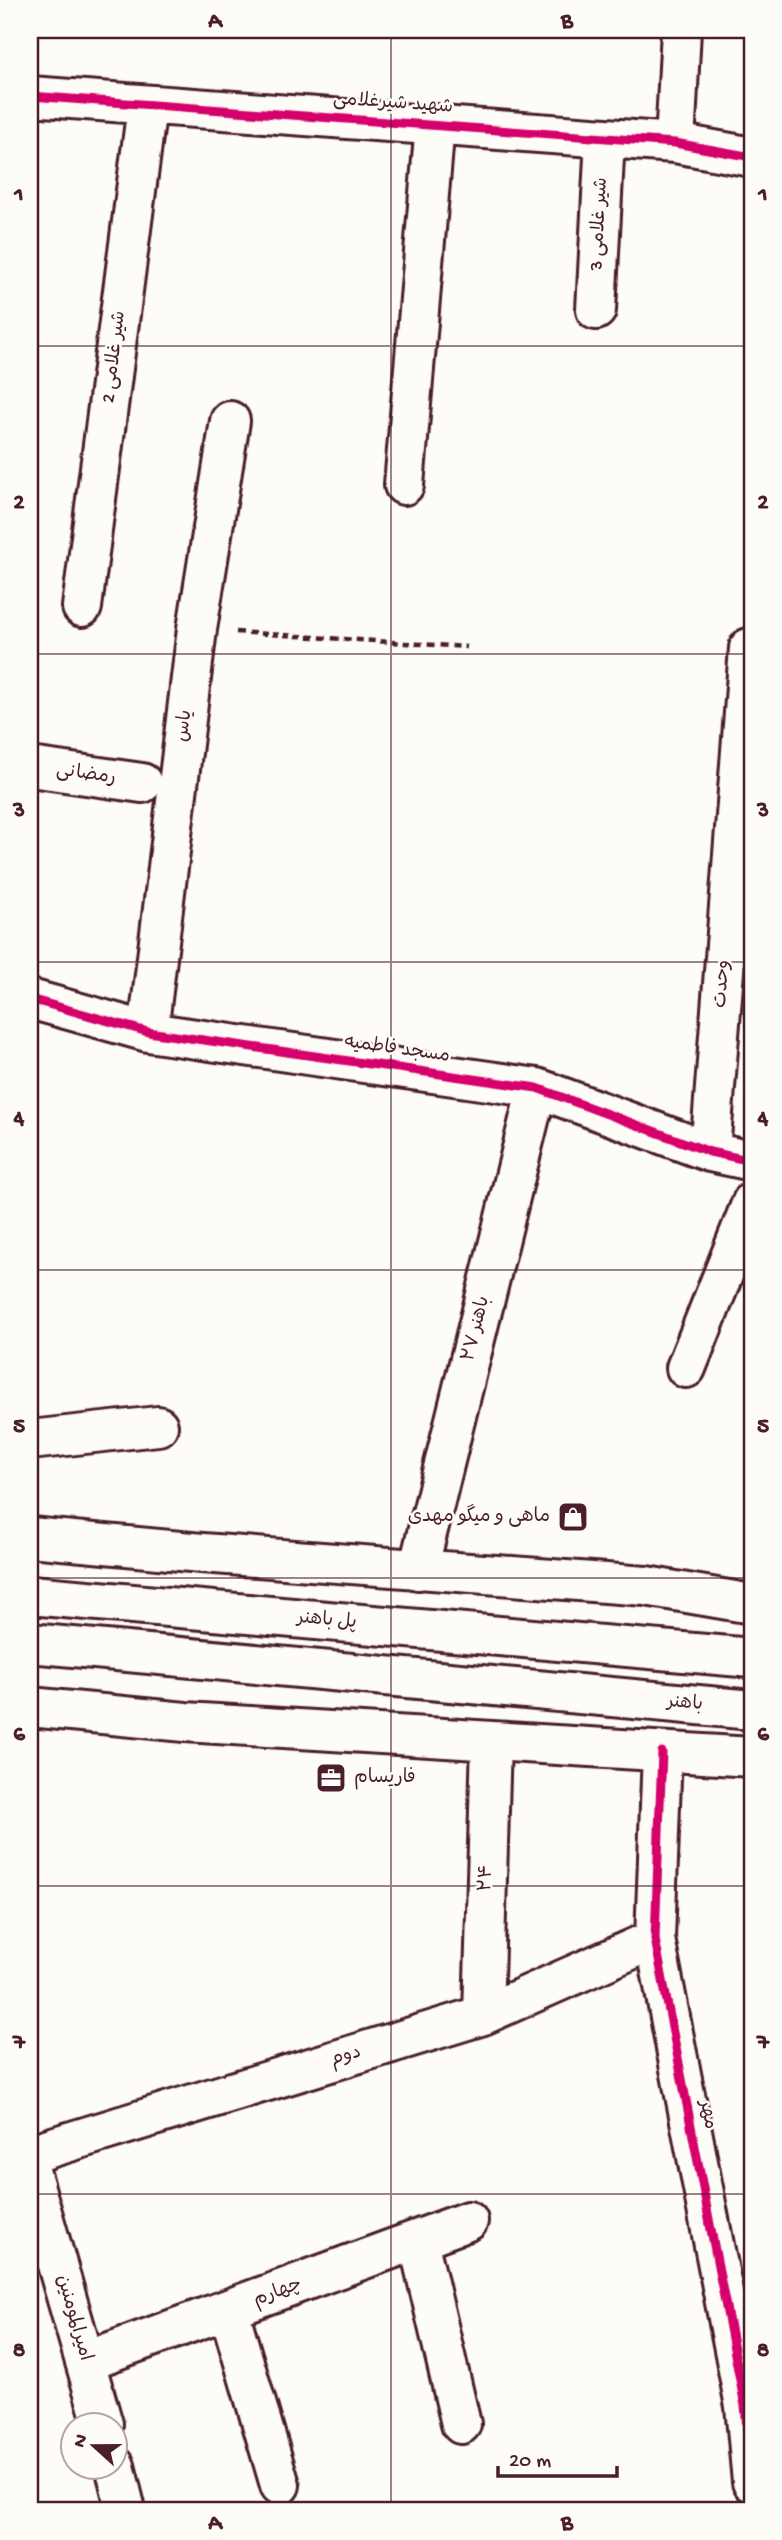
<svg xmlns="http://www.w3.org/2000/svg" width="782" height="2540" font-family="'Gochi Hand','Playpen Sans Arabic',sans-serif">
  <rect width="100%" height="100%" fill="#fdfcf7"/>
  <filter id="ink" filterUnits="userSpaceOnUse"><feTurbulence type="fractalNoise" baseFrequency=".0143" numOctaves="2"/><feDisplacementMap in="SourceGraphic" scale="14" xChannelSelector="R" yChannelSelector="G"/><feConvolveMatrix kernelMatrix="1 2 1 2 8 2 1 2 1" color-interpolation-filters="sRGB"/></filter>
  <g filter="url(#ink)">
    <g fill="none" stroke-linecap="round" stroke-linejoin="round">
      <g stroke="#4a1f2b" stroke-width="44">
        <path id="street" d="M30 96 675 143 752 157
          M675 143 681 30
          M596 310 605 138
          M404 485 435 124
          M82 607 147 106
          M30 767 142 783
          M30 999 148 1032 537 1088 710 1152 752 1161
          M148 1032 197 629 230 421
          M710 1152 749 648
          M686 1368 752 1202
          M30 1440 158 1426
          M418 1570 537 1088
          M662 1752 655 1939 745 2406 752 2482
          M483 2015 491 1742
          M30 2154 483 2015 655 1939
          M30 2171 103 2424
          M418 2240 461 2424
          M229 2311 280 2485
          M86 2361 468 2221
          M115 2466 126 2510"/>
      </g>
      <g stroke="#4a1f2b" stroke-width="44">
        <path id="primary" d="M30 1537 202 1553 646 1586 752 1604
          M30 1595 752 1658
          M30 1643 752 1710
          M30 1707 185 1722 752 1757"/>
      </g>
      <path stroke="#4a1f2b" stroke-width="4.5" stroke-dasharray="7 5" stroke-linecap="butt" d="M236 632 467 647"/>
      <use href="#street" stroke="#fdfcf7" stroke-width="38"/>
      <use href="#primary" stroke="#fdfcf7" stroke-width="38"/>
      <g stroke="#fdfcf7" stroke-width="13">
        <path id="cycleway" d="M30 96 675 143 752 157
          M30 999 148 1032 537 1088 710 1152 752 1161
          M662 1752 655 1939 745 2406 752 2482"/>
      </g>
      <use href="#cycleway" stroke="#d6006c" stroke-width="9"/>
    </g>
  </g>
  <path fill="none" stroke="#4a1f2b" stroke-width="2" stroke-opacity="0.55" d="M391 30V2510M30 346H752M30 654H752M30 962H752M30 1270H752M30 1578H752M30 1886H752M30 2194H752"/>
  <defs>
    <g id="shop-square" transform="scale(1.575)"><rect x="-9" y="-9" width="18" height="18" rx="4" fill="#4a1f2b" stroke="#fdfcf7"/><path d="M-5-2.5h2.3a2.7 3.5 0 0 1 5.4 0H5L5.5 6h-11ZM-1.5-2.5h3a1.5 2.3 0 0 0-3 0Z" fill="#fff"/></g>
    <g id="office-square" transform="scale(1.575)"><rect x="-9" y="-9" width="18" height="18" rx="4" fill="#4a1f2b" stroke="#fdfcf7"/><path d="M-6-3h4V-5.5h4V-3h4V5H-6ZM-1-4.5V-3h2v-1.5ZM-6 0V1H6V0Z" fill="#fff"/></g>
  </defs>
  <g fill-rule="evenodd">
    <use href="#shop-square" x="573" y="1517"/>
    <use href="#office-square" x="331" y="1778"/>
  </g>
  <g text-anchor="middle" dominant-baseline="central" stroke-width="5" stroke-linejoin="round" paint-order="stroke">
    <g font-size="19" fill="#4a1f2b" stroke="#fdfcf7">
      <text transform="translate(393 104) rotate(4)">شهید شیرغلامی</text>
      <text transform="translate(600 224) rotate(-87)">شیر غلامی 3</text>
      <text transform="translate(115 357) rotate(-83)">شیر غلامی 2</text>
      <text transform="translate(185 726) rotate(-83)">یاس</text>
      <text transform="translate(86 775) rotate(8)">رمضانی</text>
      <text transform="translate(723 984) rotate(-86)">وحدت</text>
      <text transform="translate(397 1050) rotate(8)">مسجد فاطمیه</text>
      <text transform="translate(477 1329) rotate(-76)">باهنر ۲۷</text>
      <text transform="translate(327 1621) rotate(5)">پل باهنر</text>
      <text transform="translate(685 1704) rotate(5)">باهنر</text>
      <text transform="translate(487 1878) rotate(-88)">۲۴</text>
      <text transform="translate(346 2057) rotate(-17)">دوم</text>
      <text transform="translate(707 2115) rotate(79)">مهر</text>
      <text transform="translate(278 2293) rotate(-21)">چهارم</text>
      <text transform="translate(73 2318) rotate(74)">امیرالمومنین</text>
    </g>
    <g font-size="19" fill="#4a1f2b" stroke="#fdfcf7" text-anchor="end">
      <text x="550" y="1517">ماهی و میگو مهدی</text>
      <text x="354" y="1778" text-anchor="start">فاریسام</text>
    </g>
  </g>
  <rect width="782" height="2540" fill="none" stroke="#fdfcf7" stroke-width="77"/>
  <g transform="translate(94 2446) rotate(291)"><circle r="33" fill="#fdfcf7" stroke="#b5a4a5" stroke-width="2"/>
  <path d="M0-5L12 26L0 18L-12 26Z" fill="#4a1f2b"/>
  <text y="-10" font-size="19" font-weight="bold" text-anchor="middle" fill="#4a1f2b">N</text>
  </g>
  <path d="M498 2466v10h119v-10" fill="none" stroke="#4a1f2b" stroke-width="3.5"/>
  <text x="509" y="2466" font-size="21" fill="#4a1f2b" stroke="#fdfcf7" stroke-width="5" paint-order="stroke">20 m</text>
  <rect x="38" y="38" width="706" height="2464" fill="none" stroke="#4a1f2b" stroke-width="2.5"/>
  <g font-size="23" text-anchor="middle" font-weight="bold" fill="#4a1f2b">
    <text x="215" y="27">A</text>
    <text x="567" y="27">B</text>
    <text x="19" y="200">1</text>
    <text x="763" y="200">1</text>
    <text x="19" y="508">2</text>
    <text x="763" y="508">2</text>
    <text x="19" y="816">3</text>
    <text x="763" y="816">3</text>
    <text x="19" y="1124">4</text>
    <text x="763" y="1124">4</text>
    <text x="19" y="1432">5</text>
    <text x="763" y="1432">5</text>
    <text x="19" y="1740">6</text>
    <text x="763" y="1740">6</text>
    <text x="19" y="2048">7</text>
    <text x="763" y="2048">7</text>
    <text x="19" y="2356">8</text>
    <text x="763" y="2356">8</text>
    <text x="215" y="2529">A</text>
    <text x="567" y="2529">B</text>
  </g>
</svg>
